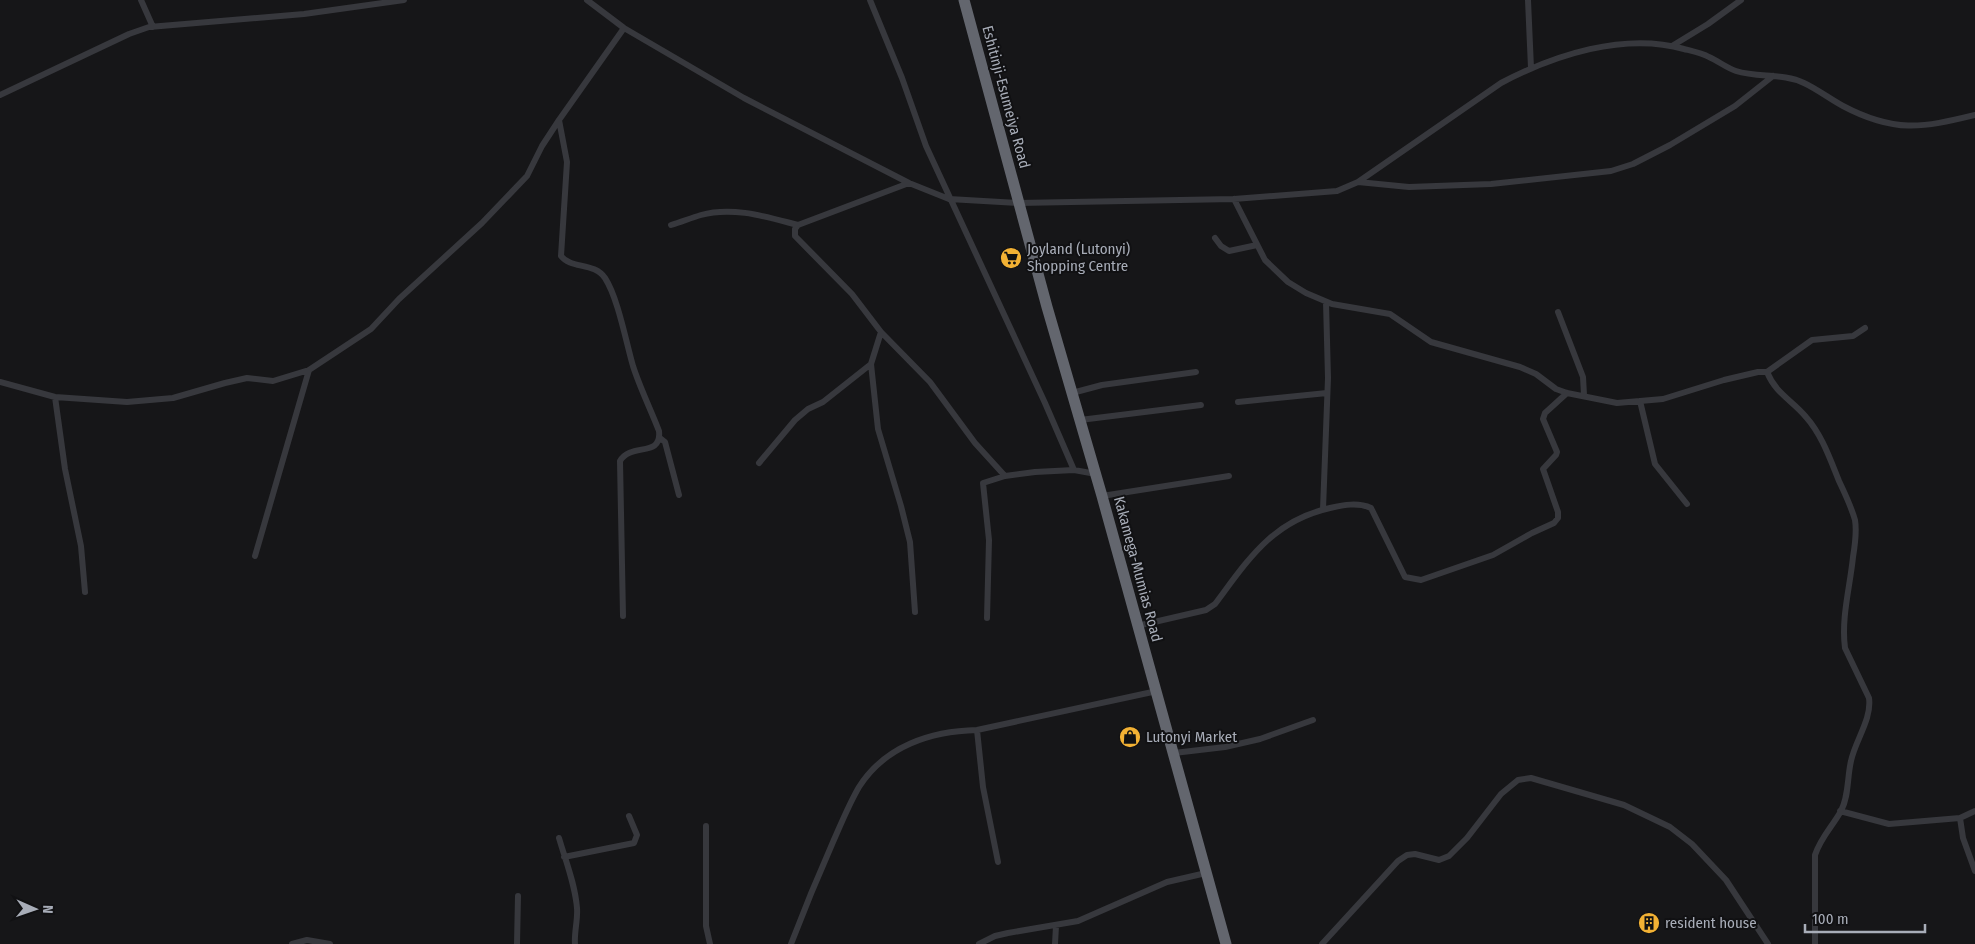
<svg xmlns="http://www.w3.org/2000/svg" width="1975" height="944" font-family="'Fira Sans Condensed',sans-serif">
  <rect width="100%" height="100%" fill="#161618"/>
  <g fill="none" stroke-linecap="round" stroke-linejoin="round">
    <path stroke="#37383d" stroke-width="6" d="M141 0 153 27
      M587 0 624 28 744 98 909 183 949 199 1018 203 1234 199 1337 191 1358 182 1501 83C1554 55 1624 32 1684 49 1692 51 1702 53 1709 57 1718 61 1727 68 1736 71 1758 78 1783 73 1804 83 1817 89 1830 99 1843 106 1894 133 1922 128 1975 115
      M870 0 902 78 926 146 1045 403 1074 470 1096 474
      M1528 0 1531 68
      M1672 46 1708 24 1741 0
      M0 95 129 34 149 27 304 14 404 0
      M559 120 567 162 561 256C571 269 594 262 605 278 618 298 626 342 633 366 640 388 651 410 659 431 662 458 631 442 620 461L623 616
      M1358 182 1409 187 1491 184 1611 171 1633 164 1670 145 1735 106 1773 76
      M909 183 798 225 795 229V236L852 294 881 332 930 382 975 443 1005 476 983 483 989 540 987 618
      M1234 199 1265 260 1288 282 1306 293 1332 304 1390 314 1431 342 1520 367 1536 374 1556 389 1567 393 1617 403 1663 399 1724 380 1758 372H1767C1776 394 1792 400 1806 417 1822 435 1830 459 1839 481 1845 494 1851 506 1855 520 1857 532 1855 545 1853 557 1850 587 1841 618 1845 648L1869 698C1872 719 1855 741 1851 761 1847 778 1849 796 1841 811 1832 827 1821 837 1815 855V944
      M671 225C681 222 691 218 701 215 733 206 767 217 798 225
      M1215 238 1221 246 1229 251 1257 245
      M1558 312 1583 377 1584 395
      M881 332 871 364 878 429 901 506 910 542 915 612
      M1767 372 1812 340 1853 336 1865 328
      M0 382 55 397 127 402 173 398 225 383 247 378 273 381 309 370 371 329 399 299 482 223 527 176 542 146 559 120 624 28
      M1072 393 1102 385 1196 372
      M55 397 65 469 81 546 85 592
      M1640 401 1655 464 1687 504
      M1238 402 1327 393
      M1080 420 1201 405
      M660 438 665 442 679 495
      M759 463 795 420 808 409 823 402 871 364
      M1005 476 1035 472 1074 470
      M1102 496 1229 476
      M1323 509 1328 378 1326 302
      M255 556 309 370
      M1137 626 1206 610 1215 604C1248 560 1272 521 1330 508 1343 505 1358 502 1371 508L1405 577 1421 580 1493 555 1532 533 1554 523 1558 518V512L1543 469 1556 455 1557 452 1543 419 1545 413 1567 393
      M977 730 983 787 998 862
      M1174 753 1225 747 1260 739 1313 720
      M1840 811 1889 824 1960 818 1975 811
      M1960 818 1963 838 1975 871
      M706 826V926L710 944
      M559 838C566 862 575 884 577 908 578 920 574 932 575 944
      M564 857 634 843 637 835 629 816
      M292 944 307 940 330 944
      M517 944 518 896
      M791 944C804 910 818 876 833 842 841 824 849 804 859 787 885 746 931 731 977 730L1157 691
      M979 944 995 936 1008 933 1078 921 1167 882 1206 873
      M1055 944 1056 926
      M1322 944 1398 861 1407 855 1415 854 1439 860 1449 856 1467 838 1501 794 1518 780 1531 778 1624 805 1670 827 1692 844 1726 880 1768 944"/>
    <path stroke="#63666e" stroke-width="11" d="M964 0 1047 307 1102 496 1226 944"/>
  </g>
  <defs>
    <g id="supermarket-disc" transform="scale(1.125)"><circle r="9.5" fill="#f2b134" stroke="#111113"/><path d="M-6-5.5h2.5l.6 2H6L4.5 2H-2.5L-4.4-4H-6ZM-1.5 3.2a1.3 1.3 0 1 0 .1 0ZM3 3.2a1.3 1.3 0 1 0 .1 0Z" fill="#111"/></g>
    <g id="shop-disc" transform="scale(1.125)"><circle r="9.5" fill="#f2b134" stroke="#111113"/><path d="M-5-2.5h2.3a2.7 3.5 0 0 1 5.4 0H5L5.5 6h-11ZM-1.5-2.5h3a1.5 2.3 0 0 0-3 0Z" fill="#111"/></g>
    <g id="building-disc" transform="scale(1.125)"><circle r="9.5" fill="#f2b134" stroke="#111113"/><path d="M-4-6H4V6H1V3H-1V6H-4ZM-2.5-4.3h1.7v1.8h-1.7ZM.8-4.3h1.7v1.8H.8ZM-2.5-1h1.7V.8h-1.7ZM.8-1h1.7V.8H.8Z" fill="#111"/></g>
  </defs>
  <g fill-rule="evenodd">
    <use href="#supermarket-disc" x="1011" y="258"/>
    <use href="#shop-disc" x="1130" y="737"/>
    <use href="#building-disc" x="1649" y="923"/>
  </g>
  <g text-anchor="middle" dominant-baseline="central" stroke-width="4" stroke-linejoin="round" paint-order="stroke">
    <g font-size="15" fill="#a8adb8" stroke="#111113">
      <text transform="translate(1006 97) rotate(75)">Eshitinji-Esumeiya Road</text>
      <text transform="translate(1138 569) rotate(75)">Kakamega-Mumias Road</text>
    </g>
    <g font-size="15" fill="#a8adb8" stroke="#111113" text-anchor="start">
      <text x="1027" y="249">Joyland (Lutonyi)<tspan x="1027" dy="17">Shopping Centre</tspan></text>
      <text x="1146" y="737">Lutonyi Market</text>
      <text x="1665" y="923">resident house</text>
    </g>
  </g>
  <g transform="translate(35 909) rotate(92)" stroke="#111113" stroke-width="4" paint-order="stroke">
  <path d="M0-4L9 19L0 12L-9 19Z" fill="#a8adb8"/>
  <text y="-8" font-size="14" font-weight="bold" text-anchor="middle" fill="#a8adb8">N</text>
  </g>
  <path d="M1805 924v8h120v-8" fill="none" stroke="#a8adb8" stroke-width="2.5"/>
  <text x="1812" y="924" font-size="15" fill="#a8adb8" stroke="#111113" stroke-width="4" paint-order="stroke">100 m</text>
</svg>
